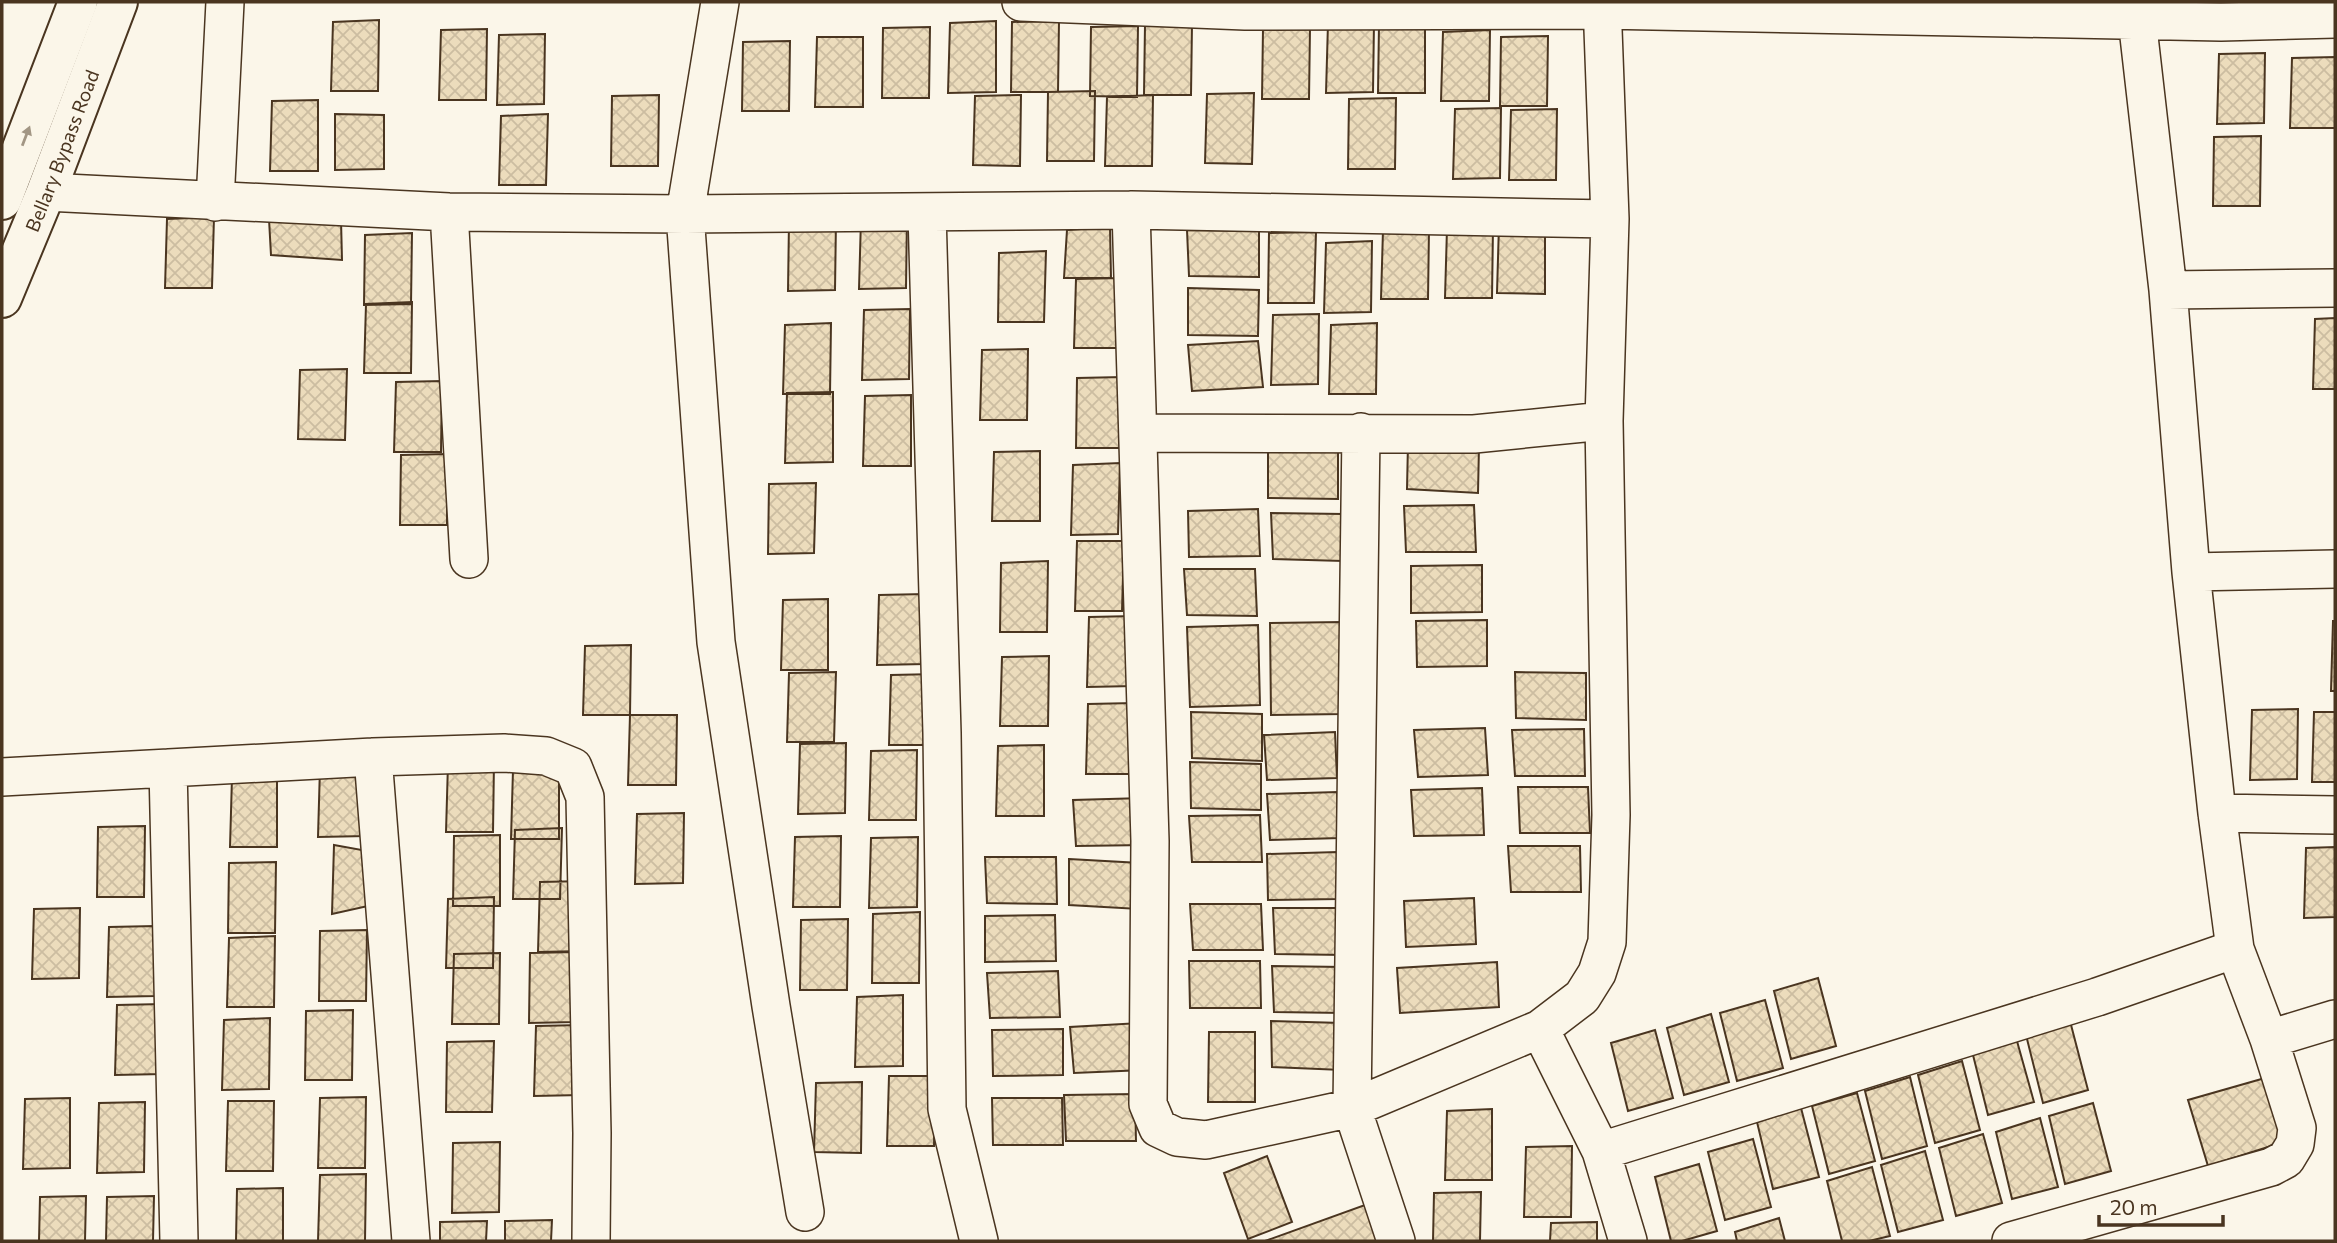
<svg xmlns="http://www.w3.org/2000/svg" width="2337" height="1243" font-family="Commissioner,sans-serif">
  <defs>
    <pattern id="building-cross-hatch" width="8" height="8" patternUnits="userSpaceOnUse" patternTransform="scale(1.75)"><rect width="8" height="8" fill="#ecdcbc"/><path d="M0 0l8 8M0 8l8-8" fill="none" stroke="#ccbda1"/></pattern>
  </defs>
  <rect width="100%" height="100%" fill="#fbf6e9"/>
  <path fill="url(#building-cross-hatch)" stroke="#4a3520" stroke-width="2" d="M379 20 378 91H331L333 22Z
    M996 21V92L948 93 950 23Z
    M1059 21 1058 92H1011L1012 22Z
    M1374 22 1373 92 1326 93 1328 23Z
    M1425 23V93H1378L1379 24Z
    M1192 24 1191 95H1144L1145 25Z
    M1138 26 1137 97 1090 96 1091 27Z
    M930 27 929 98H882L883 28Z
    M1310 28 1309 99H1262L1263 29Z
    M487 29 486 100H439L441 30Z
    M1490 30 1489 101H1441L1443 32Z
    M545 34 544 104 497 105 499 35Z
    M1548 36 1547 106H1500L1501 37Z
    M817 37H863V107H815Z
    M790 41 789 111H742L743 42Z
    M2265 53 2264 123 2217 124 2219 54Z
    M2335 57V128H2290L2292 58Z
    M1095 91 1094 161H1047L1048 92Z
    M1254 93 1252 164 1205 163 1207 94Z
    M659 95 658 166H611L612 96Z
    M1021 95 1020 166 973 165 975 96Z
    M1153 95 1152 166H1105L1107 97Z
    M1396 98 1395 169H1348L1349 99Z
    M318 100V171H270L272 101Z
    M1501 108 1500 178 1453 179 1455 109Z
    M1557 109 1556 180H1509L1511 110Z
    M335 114 384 115V169L335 170Z
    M548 114 546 185H499L501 116Z
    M2261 136 2260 206H2213L2214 137Z
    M214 217 212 288H165L167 219Z
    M907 217 906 288 859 289 861 219Z
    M269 219 341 220 342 260 271 255Z
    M836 220 835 290 788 291 789 221Z
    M1545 223V294L1497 293 1499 224Z
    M1110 227 1111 278H1064L1067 230Z
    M1493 227 1492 298H1445L1447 228Z
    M1429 229 1428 299H1381L1383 230Z
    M1187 230 1259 231V277L1189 276Z
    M1316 232 1314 303H1268L1269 233Z
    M412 233 411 304 364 305 365 235Z
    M1372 241 1371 312 1324 313 1326 243Z
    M1046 251 1044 322H998L999 253Z
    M1122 278 1121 348H1074L1076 279Z
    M1188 288 1259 290 1258 336 1188 335Z
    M412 302 411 373H364L366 304Z
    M910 309 909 379 862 380 864 310Z
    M1319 314 1318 384 1271 385 1273 315Z
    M2335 318V389H2313L2315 319Z
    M831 323 830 394H783L785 325Z
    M1377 323 1376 394H1329L1331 325Z
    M1258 341 1263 387 1192 391 1188 345Z
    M1028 349 1027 420H980L982 350Z
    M347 369 345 440 298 439 300 370Z
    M1123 377V448H1076L1077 378Z
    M442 381 441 452H394L396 382Z
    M833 392V462L785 463 787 393Z
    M911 395V466H863L865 396Z
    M1408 443 1479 446 1478 493 1407 489Z
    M1040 451V521H992L994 452Z
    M1268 452H1338V499L1268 498Z
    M447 454V525H400L401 455Z
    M1120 463 1118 534 1071 535 1073 465Z
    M816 483 814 553 768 554 769 484Z
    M1474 505 1476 552H1406L1404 506Z
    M1258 509 1260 556 1189 557 1188 511Z
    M1271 513 1343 514V561L1273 559Z
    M1077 541H1124L1122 611H1075Z
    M1048 561 1047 632H1000L1001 563Z
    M1482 565V612L1411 613V566Z
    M1184 569H1255L1257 616 1187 615Z
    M925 594V664L877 665 879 595Z
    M828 599V670H781L783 600Z
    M1135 616 1134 686 1087 687 1089 617Z
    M1487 620V666L1417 667 1416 621Z
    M2333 621H2335V691H2331Z
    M1342 622 1343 714 1271 715 1270 623Z
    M1258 625 1260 705 1190 707 1187 627Z
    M631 645 630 715H583L585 646Z
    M1049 656 1048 726H1000L1002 657Z
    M836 672 834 742H787L789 673Z
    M1515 672 1586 673V720L1516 718Z
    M937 674 936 745H889L891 675Z
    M1134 703 1133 774H1086L1088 704Z
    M2298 709 2297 779 2250 780 2252 710Z
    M1191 712 1262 714V761L1192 758Z
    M2314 712H2335V782H2312Z
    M630 715H677L676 785H628Z
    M1485 728 1488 775 1418 777 1414 730Z
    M1584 729 1585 776H1515L1512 730Z
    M1335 732 1337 778 1267 780 1264 735Z
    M846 743 845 813 798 814 800 744Z
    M1044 745V816H996L998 746Z
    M917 750 916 820H869L871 751Z
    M494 761 493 832H446L448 763Z
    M1190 762 1261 764V810L1191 808Z
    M367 765 366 836 318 837 320 767Z
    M559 768V839H511L513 770Z
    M277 776V847H230L232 777Z
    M1518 787H1588L1590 833H1520Z
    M1482 788 1484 835 1414 836 1411 790Z
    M1337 792 1340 838 1270 840 1267 794Z
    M1144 798 1146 845 1076 846 1073 800Z
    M684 813 683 883 635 884 637 814Z
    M1260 815 1262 862H1192L1189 816Z
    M145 826 144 897H97L98 827Z
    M562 828 560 899H513L515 830Z
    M500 835V906H453L454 836Z
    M841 836 840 907H793L795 837Z
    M918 837 917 907 869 908 871 838Z
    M334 845 362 850 368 906 332 914Z
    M1508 846H1580L1581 892H1511Z
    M2335 847V917L2304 918 2306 848Z
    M1337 852 1338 899 1268 900 1267 854Z
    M985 857H1056L1057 904 987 903Z
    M1069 859 1140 863 1139 909 1069 905Z
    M276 862 275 933H228L229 863Z
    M586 881 585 951 538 952 540 882Z
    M494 897 493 968H446L448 899Z
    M1474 898 1476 944 1406 947 1404 901Z
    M1190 904H1261L1263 950H1193Z
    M80 908 79 978 32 979 34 909Z
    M1273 908H1344L1345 955 1275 954Z
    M920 912 919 983H872L873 914Z
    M1055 915 1056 961 985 962V916Z
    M848 919 847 990H800L801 920Z
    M155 926V996L107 997 109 927Z
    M367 930 366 1001H319L320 931Z
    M275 936 274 1007H227L229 938Z
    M576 952 575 1022 529 1023 530 953Z
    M500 953 499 1024H452L454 954Z
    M1189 961H1260L1261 1008H1190Z
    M1497 962 1499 1007 1400 1013 1397 968Z
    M1272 966 1344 967V1013L1274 1012Z
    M1058 971 1060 1017 990 1018 987 973Z
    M1818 978 1836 1046 1791 1059 1774 991Z
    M903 995V1066L855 1067 857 997Z
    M1765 1000 1783 1068 1737 1081 1720 1013Z
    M163 1004V1074L115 1075 117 1005Z
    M353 1010 352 1080H305L306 1011Z
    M1711 1014 1729 1082 1684 1095 1667 1028Z
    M270 1018 269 1089 222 1090 224 1020Z
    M1271 1021 1342 1023V1070L1272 1067Z
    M2070 1021 2088 1090 2043 1103 2026 1035Z
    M1140 1023 1144 1070 1074 1073 1070 1027Z
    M582 1025 581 1095 534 1096 536 1026Z
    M1063 1029V1075L993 1076 992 1030Z
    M1655 1030 1673 1098 1628 1111 1611 1043Z
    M1209 1032H1255V1102H1208Z
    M2015 1034 2034 1102 1988 1115 1971 1047Z
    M494 1041 492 1112H446L447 1042Z
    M1962 1061 1980 1130 1935 1143 1918 1075Z
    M889 1076H935L934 1146H887Z
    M1910 1077 1927 1146 1882 1159 1865 1091Z
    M2265 1078 2287 1141 2208 1166 2188 1100Z
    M862 1082 861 1153 814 1152 816 1083Z
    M1857 1093 1875 1161 1829 1174 1812 1106Z
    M1135 1094 1136 1141H1066L1064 1095Z
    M366 1097 365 1168H318L320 1098Z
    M70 1098V1168L23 1169 25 1099Z
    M992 1098H1062L1063 1145H993Z
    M228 1101H274L273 1171H226Z
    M145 1102 144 1172 97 1173 99 1103Z
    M2093 1103 2111 1171 2065 1184 2049 1116Z
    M1801 1108 1819 1177 1773 1189 1757 1122Z
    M1492 1109V1180H1445L1447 1111Z
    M2040 1118 2058 1187 2012 1199 1996 1132Z
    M1983 1134 2002 1203 1956 1216 1939 1148Z
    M1753 1139 1771 1207 1725 1220 1708 1152Z
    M500 1142 499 1212 452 1213 453 1143Z
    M1572 1146 1571 1217H1524L1526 1147Z
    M1925 1151 1943 1220 1898 1232 1881 1165Z
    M1267 1156 1292 1222 1248 1239 1224 1173Z
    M1699 1164 1717 1231 1682 1241H1671L1655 1177Z
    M1872 1167 1890 1236 1869 1241H1842L1827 1181Z
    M366 1174 365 1241H318L320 1175Z
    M283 1188V1241H236L237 1189Z
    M1481 1192 1480 1241H1433L1434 1193Z
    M86 1196 85 1241H39L40 1197Z
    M154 1196 153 1241H106L107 1197Z
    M1376 1201 1390 1241H1265Z
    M1779 1218 1785 1241H1737L1735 1232Z
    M552 1220 551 1241H505V1221Z
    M487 1221 486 1241H440V1222Z
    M1597 1222V1241H1550L1551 1223Z"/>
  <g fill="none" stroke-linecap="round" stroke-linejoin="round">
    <g stroke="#4a3520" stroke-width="40">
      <path id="street" d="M720 2 685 214 716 642 771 1006 805 1212
        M1021 2 1245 11 1602 10 2221 22 2335 19
        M46 192 449 212 685 214 1131 210 1610 219
        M215 202 225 2
        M1131 210 1150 841 1148 1104 1158 1128 1177 1137 1206 1140 1352 1108 1540 1029 1582 997 1597 973 1607 942 1611 815 1604 421 1610 219 1602 2
        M449 212 469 559
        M927 213 942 733 947 1109 979 1241
        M2168 290 2335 288
        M1361 432 1352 1108 1396 1241
        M1138 433 1474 434 1604 421
        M2191 572 2335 569
        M373 757 411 1241
        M168 768 179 1241
        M2 777 373 757 504 753 546 756 573 767 585 797 592 1133 591 1241
        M2217 813 2335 815
        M1540 1029 1601 1151 1628 1241
        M2269 1039 2335 1019
        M1601 1151 2097 997 2235 949
        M2011 1241 2271 1167 2286 1159 2295 1144 2297 1128 2269 1039 2235 949 2217 813 2191 572 2168 290 2137 19"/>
    </g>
    <g stroke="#4a3520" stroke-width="42">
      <g id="secondary">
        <path d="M2 200 78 2"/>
        <path id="s1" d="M2 298 46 192 118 2"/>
      </g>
    </g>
    <use href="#street" stroke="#fbf6e9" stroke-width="37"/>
    <use href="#secondary" stroke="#fbf6e9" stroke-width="38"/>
  </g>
  <defs><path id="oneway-solid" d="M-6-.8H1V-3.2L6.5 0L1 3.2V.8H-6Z" transform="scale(1.75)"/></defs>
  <use fill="#a29684" href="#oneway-solid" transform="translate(26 136) rotate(-69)"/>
  <g text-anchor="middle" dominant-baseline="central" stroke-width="5" stroke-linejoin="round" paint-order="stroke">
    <g font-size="19" fill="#4a3520" stroke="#fbf6e9">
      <text stroke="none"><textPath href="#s1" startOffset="159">Bellary Bypass Road</textPath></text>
    </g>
  </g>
  <rect width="2337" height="1243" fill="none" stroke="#4a3520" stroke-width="7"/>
  <path d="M2099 1215v10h124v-10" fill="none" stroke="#4a3520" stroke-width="3.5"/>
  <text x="2110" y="1215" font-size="21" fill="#4a3520" stroke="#fbf6e9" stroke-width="5" paint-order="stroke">20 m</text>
</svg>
